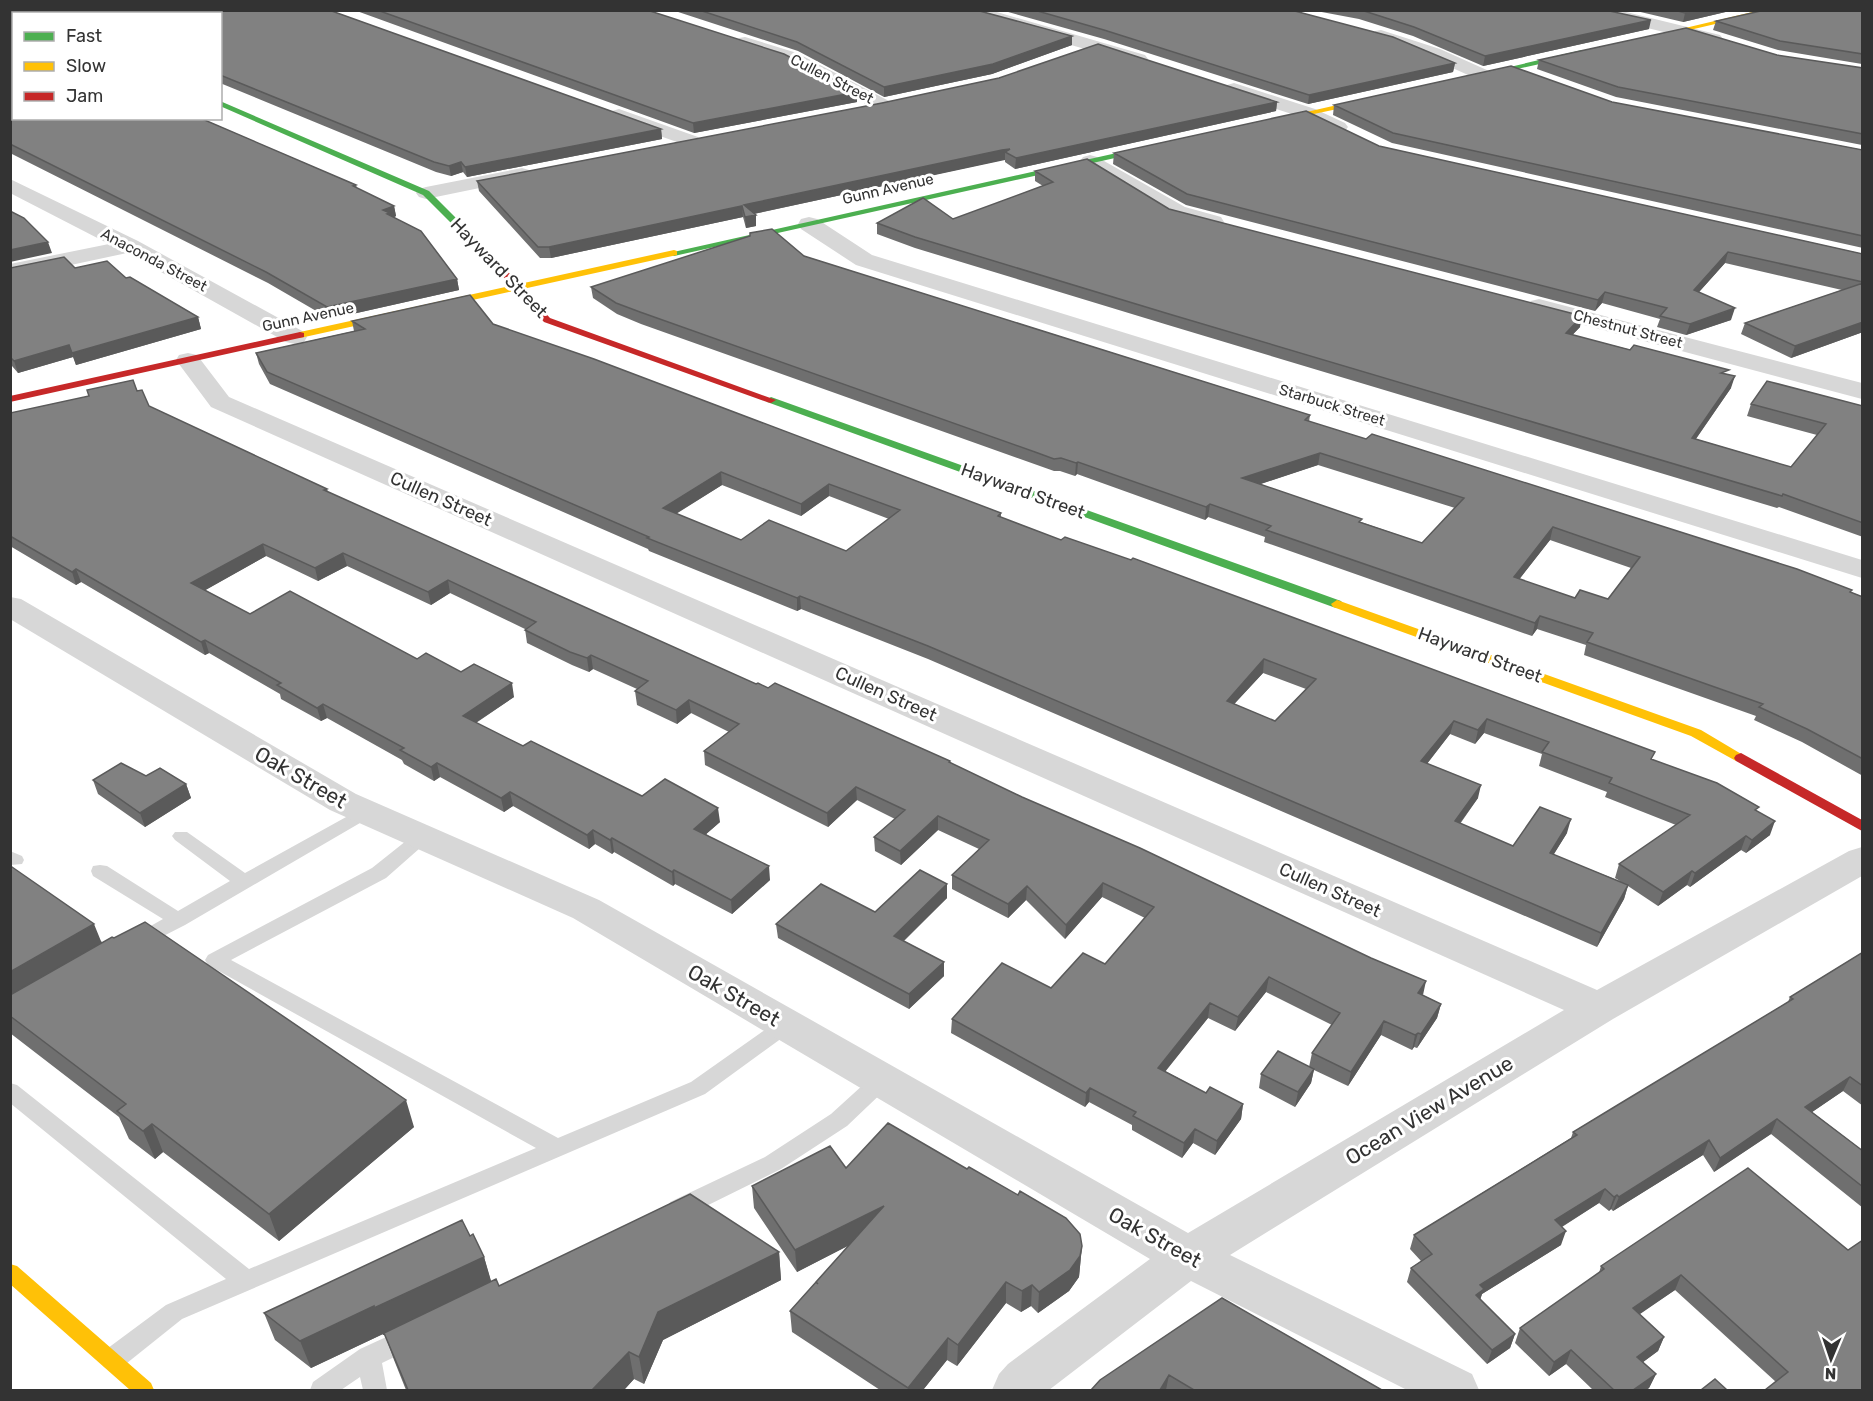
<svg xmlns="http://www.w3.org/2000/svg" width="1873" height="1401" font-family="Rubik,sans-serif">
  <rect width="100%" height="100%" fill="#fff"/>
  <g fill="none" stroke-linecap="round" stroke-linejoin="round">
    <path fill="#d7d7d7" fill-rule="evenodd" d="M366 806 372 808 375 812 372 816 185 925 140 948 133 946 130 941 133 936 163 919 93 876 91 871 93 866 100 865 107 866 178 911 230 881 175 840 172 836 175 832H187L245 873Z
      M422 831 428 833 431 837 428 841 386 878 231 960 558 1138 691 1082 779 1020 786 1017 793 1020 796 1025 793 1030 705 1094 182 1319 122 1367 113 1370 104 1367 101 1359 104 1351 166 1305 226 1279 10 1103V1083L17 1085 249 1269 536 1148 208 965 205 960 208 955 372 868 416 833Z
      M10 851 22 856 24 860 22 864 10 865Z
      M882 1072 889 1074 893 1080 889 1086 847 1126 781 1169 686 1216 678 1218 670 1216 667 1209 670 1202 765 1157 831 1114 875 1074Z
      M408 1327 417 1330 420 1338 417 1346 382 1363 387 1390H363L360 1377 341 1390H310L313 1382 360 1349Z"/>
    <path fill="#d7d7d7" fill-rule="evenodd" d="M962 10H990L1145 55 1148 59 1145 63H1133L964 14Z
      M1587 10H1618L1720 35 1723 39 1720 43 1714 44 1589 14Z
      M1381 30 1440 49 1489 71 1492 75 1489 79H1477L1428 57 1375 39 1372 35 1375 31Z
      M745 37 797 53 889 101 891 105 889 109H875L785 61 739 46 736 42 739 38Z
      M1234 83 1315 109 1345 123 1348 127 1345 131H1331L1301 117 1227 93 1225 89 1227 85Z
      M619 109 698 137 701 141 698 145 691 147 612 119 609 115 612 111Z
      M1090 155 1097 157 1185 207 1221 217 1224 222 1221 227C1186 235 1113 183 1083 165L1080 161 1083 157Z
      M522 168 529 170 532 174 529 178 426 199 419 197 416 193 419 189 426 187Z
      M10 179 138 241 304 332 307 337 304 342 295 344 286 342 127 253 10 278V264L109 244 10 193Z
      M809 217 817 219 872 255 1862 560V578L856 265 801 229 798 224 801 219Z
      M1539 299 1862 383V399L1531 311 1527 306 1531 301Z
      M188 353 197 355 229 397 1597 990 1849 851 1862 847V876L1613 1019 1230 1255 1472 1374 1479 1390H1407L1191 1281 1049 1390H992L999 1374 1008 1364 1150 1259 573 918 330 810 10 619V597L21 599 356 794 599 900 1188 1233 1564 1010 211 407 176 360 179 355Z"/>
    <path fill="#4caf50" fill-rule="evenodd" d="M1582 50H1585V54L1471 79 1467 77Z
      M220 101 429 191 494 256 486 258 423 195 220 106Z
      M1157 144 1161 146 1160 148 674 256 669 253Z
      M771 397 1341 601 1343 604 1337 608 1333 607 767 402 766 400Z"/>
    <path fill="#ffc107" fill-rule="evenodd" d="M1761 10H1775L1647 40 1643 38Z
      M1377 96 1381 98 1380 100 1266 124 1262 122Z
      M674 250 677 251V255L300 338 295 335 300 332Z
      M1337 600 1701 730 1748 758 1746 761H1736L1691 736 1333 607 1331 604Z
      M10 1264 17 1266 151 1383 154 1390H130L10 1284Z"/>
    <path fill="#c62828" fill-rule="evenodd" d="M486 254H492L550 318 776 400 771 403 767 402 544 322 486 258Z
      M300 332 304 333V337L10 402V396Z
      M1741 753 1862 820V831L1736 761 1734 758 1736 755Z"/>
  </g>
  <path fill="#6f6f6f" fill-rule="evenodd" d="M11 10H329L661 129 662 139 467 177 463 172 451 176 436 172 220 83V14H14V118H200L356 185 357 188 394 206 396 216 393 218 421 231 457 279 459 290 330 319 268 283 10 153Z
    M354 10H647L857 102 694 133Z
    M672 10H976L1072 36V45L992 74 884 97 798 51Z
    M1001 10H1291L1455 63 1453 72 1308 104 1104 39Z
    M1311 10H1605L1649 29 1483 66 1413 36 1359 19Z
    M1632 10H1734L1683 22Z
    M1863 10V65L1862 64 1778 50 1713 30 1716 21Z
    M1777 55 1863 68V146L1862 145 1616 97 1537 69 1539 60Z
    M1277 102 1276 111 1015 169 1005 162V160H1002L754 214 756 215V226L746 228 743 217 551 258H540L479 191 477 181Z
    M1612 102 1863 150V248L1392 143 1333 115 1334 105Z
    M1379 146 1863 254V332L1791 358 1741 334 1745 323 1842 290 1725 263 1699 292 1731 320 1686 335 1657 327 1660 319 1602 303 1595 311 1186 205 1113 164 1114 153Z
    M1035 171 1580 327 1572 335 1727 374 1731 388 1696 439 1791 467 1817 435 1747 416 1751 404 1863 406V537L1779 507 1777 508 1168 325 915 248 877 234V223L953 219 1043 186 1035 181Z
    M804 256 1310 415 1309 422 1851 592 1863 597V776L1802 742 1754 720 1756 716 1584 655 1586 645 1537 629 1532 636 1264 542 1265 537 1208 517 1205 520 1077 474 1075 476 1060 471H1054L641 324 617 314 593 298 591 287ZM1318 465 1455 508 1422 543 1361 522 1260 484ZM1550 540 1631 568 1608 599 1575 598 1519 579Z
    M10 268H75L126 278 198 317 201 329 76 365 73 357 18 373 12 366H10Z
    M352 321 493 324 1001 513V518L1061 540 1653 760 1757 811 1770 835 1746 853 1741 850 1690 887 1687 885 1658 906 1628 886 1624 899 1597 947 928 659 801 609 797 611 649 551 648 549 270 384 259 364 256 353 354 331ZM722 485 801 516 829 496 889 519 846 551 741 540 676 514ZM1263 673 1306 689 1275 721 1234 704ZM1484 733 1542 754 1539 766 1607 792 1605 797 1676 825 1619 864 1615 878 1620 881 1553 855 1567 833 1513 846 1460 824 1478 798 1427 764 1450 734 1475 744Z
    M137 391 149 406 327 489 328 492 756 684 768 688 950 763 1441 1004 1437 1018 1417 1048 1414 1047 1412 1050 1381 1035 1348 1086 1314 1070 1311 1083 1295 1107 1259 1088 1261 1074 1309 1067 1312 1053 1332 1025 1266 992 1235 1031 1208 1018 1165 1071 1206 1093 1243 1104 1241 1119 1215 1155 1193 1143 1182 1158 1132 1130V1125L1089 1102 1085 1107 951 1033 952 1019 1051 988 1105 964 1145 918 1102 897 1065 939 1026 900 1008 918 952 889V875L979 849 938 830 901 865 875 851 874 837 895 819 857 800 828 827 788 807 705 765 704 751 729 732 691 713 677 724 637 705 635 691 637 689 593 669 589 672 572 665 527 643 525 629 450 593 431 605 347 566 318 581 266 556 205 590 250 614 461 672 514 697 476 723 523 746 642 796 720 822 706 834 770 880 732 914 675 884 673 886 614 852 612 854 595 844 589 849 513 806 504 812 440 777 434 781 404 764 402 760 327 718 321 721 281 699 280 694 209 653 205 655 81 582 76 585 10 546V413Z
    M146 776 186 784 191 798 145 827 98 794 93 780Z
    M10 869 102 942 414 1127 279 1241 163 1152 155 1159 129 1139 119 1117 10 1033Z
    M947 884V898L904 941 944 962V976L909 1009 778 938 776 924 875 912Z
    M1863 952V1106L1843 1091 1812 1112 1863 1151V1208L1771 1134 1714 1172 1703 1155 1613 1211 1611 1209 1609 1211 1599 1203 1562 1227 1561 1245 1482 1294 1480 1300 1515 1334 1510 1348 1487 1364 1407 1282 1411 1268 1421 1261 1410 1249 1414 1235 1571 1138 1573 1132 1788 1002 1790 997Z
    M846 1168 1082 1246 1079 1277 1069 1291 1038 1313 1031 1306 1021 1312 1006 1303 957 1366 947 1360 923 1390H880L792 1332 790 1311 849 1245 797 1272 754 1208 752 1186Z
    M470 1236 484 1257 491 1282 499 1286 779 1252 781 1280 663 1340 644 1384 634 1379 624 1390H406L394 1360 385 1335H383V1334L311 1368 275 1340 264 1313Z
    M1848 1250 1863 1390 1776 1382 1675 1290 1639 1314 1664 1337 1658 1351 1643 1362 1656 1374 1649 1388 1646 1390H1593L1566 1364 1549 1376 1515 1343 1520 1328 1599 1273 1601 1266Z
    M1222 1298 1382 1390H1091Z"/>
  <path fill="#5a5a5a" d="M1696 10H1734L1683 22 1685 13Z
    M1651 20 1649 29 1483 66 1485 56Z
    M1072 36V45L992 74 884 97V87Z
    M1455 63 1453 72 1308 104 1309 95Z
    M857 92V102L694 133 693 123Z
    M1277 102 1276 111 1015 169 1016 158Z
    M661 129 662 139 467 177 465 167Z
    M1010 149 1005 152V160L753 214 744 205 1002 150Z
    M461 162 463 172 451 176 449 166Z
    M394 206 396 216 392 218 393 224 383 210Z
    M742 206 743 217 551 258 549 247Z
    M756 215V226L746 228 745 217Z
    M48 242 52 253 10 262V250Z
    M1728 252 1725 263 1691 301 1694 290Z
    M457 279 459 290 330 319 327 307Z
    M1605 292 1602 303 1595 311 1598 300Z
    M1735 308 1731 320 1686 335 1690 324Z
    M1582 316 1580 327 1563 345 1566 333Z
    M198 317 201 329 76 365 72 353Z
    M1863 322V332L1791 358 1795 346Z
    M69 345 73 357 18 373 14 361Z
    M1735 376 1731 388 1688 450 1692 438Z
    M1320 453 1318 465 1240 491 1242 478Z
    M1078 462 1077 474 1075 476 1076 463Z
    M721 472 722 485 664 521 663 508Z
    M829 484V496L801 516V504Z
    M1210 504 1208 517 1205 520 1206 507Z
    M1553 527 1550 540 1511 590 1514 577Z
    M263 544 266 556 195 596 191 583Z
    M343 553 347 566 318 581 315 568Z
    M76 569 81 582 76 585 72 572Z
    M448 580 450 593 431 605 428 592Z
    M800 596 801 609 797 611V598Z
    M1540 616 1537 629 1532 636 1535 623Z
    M205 640 209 653 205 655 201 642Z
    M591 655 593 669 589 672 587 658Z
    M1264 659 1263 673 1225 714 1227 701Z
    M512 683 514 697 466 729 463 716Z
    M689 700 691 713 677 724 676 710Z
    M323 704 327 718 321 721 317 708Z
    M1487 719 1484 733 1475 744 1478 730Z
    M1454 721 1450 734 1418 775 1421 761Z
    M437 763 440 777 434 781 431 767Z
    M186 784 191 798 145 827 140 813Z
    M1481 785 1478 798 1451 835 1455 821Z
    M856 787 857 800 828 827 827 813Z
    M510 792 513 806 504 812 501 798Z
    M718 808 720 822 696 843 694 829Z
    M938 816V830L901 865 900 851Z
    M1571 819 1567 833 1546 867 1550 853Z
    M1775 821 1770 835 1746 853 1752 840Z
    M593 830 595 844 589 849 587 835Z
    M1746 836 1741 850 1690 887 1695 873Z
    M612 838 614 852 612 854 610 840Z
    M769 866 770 880 732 914 731 900Z
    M674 870 675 884 673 886 672 872Z
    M1692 871 1687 885 1658 906 1663 892Z
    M1103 883 1102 897 1065 939 1066 925Z
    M947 884V898L894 950V936Z
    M1628 885 1624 899 1597 947 1601 933Z
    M1027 886 1026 900 1008 918V904Z
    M94 924 105 951 10 1006V972Z
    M944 962V976L909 1009V994Z
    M1269 977 1266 992 1235 1031 1238 1017Z
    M1426 981 1423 995 1418 993Z
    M1210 1003 1208 1018 1157 1082 1158 1068Z
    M1441 1004 1437 1018 1417 1048 1421 1034Z
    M1384 1021 1381 1035 1348 1086 1351 1072Z
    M1418 1033 1414 1047 1412 1050 1415 1035Z
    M1314 1069 1311 1083 1295 1107 1298 1092Z
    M1850 1077 1843 1091 1799 1121 1805 1107Z
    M1090 1088 1089 1102 1085 1107 1086 1093Z
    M406 1100 414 1127 279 1241 269 1214Z
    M1243 1104 1241 1119 1215 1155 1217 1141Z
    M1777 1119 1771 1134 1714 1172 1720 1158Z
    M152 1124 163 1152 155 1159 143 1131Z
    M1195 1129 1193 1143 1182 1158 1184 1143Z
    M1709 1140 1703 1155 1613 1211 1619 1197Z
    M1605 1189 1599 1203 1550 1234 1555 1220Z
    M1617 1195 1611 1209 1609 1211 1614 1197Z
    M884 1206 885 1227 797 1272 795 1250Z
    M1566 1231 1561 1245 1482 1294 1479 1303 1471 1309 1480 1285Z
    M1082 1246 1079 1277 1069 1291 1038 1313 1039 1292Z
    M779 1252 781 1280 663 1340 644 1384 639 1357 658 1312Z
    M484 1257 492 1284 383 1335 374 1308Z
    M1681 1275 1675 1290 1627 1323 1633 1308Z
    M1006 1282V1303L957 1366 958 1345Z
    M1032 1285 1031 1306 1021 1312 1022 1291Z
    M374 1306 383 1334 311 1368 300 1341Z
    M1515 1334 1510 1348 1487 1364 1492 1350Z
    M1664 1337 1658 1351 1631 1371 1637 1357Z
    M948 1338 947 1360 923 1390H908V1388Z
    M1571 1350 1566 1364 1549 1376 1554 1362Z
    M629 1352 634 1379 624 1390H592Z
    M1656 1374 1649 1388 1646 1390H1633Z
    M1169 1375 1166 1390H1160Z"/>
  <path fill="#818181" stroke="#5a5a5a" stroke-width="1.5" fill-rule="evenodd" d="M11 10H329L661 129 465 167 461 162 449 166 434 162 220 75V14H14V118H200L356 185 353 186 394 206 383 210 390 213 387 214 421 231 457 279 327 307 266 272 10 144Z
    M377 10H647L784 54 857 92 693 123Z
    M699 10H976L1072 36 993 64 884 87 797 42Z
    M1034 10H1291L1393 37 1455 63 1309 95 1104 30Z
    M1361 10H1605L1651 20 1485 56 1414 27Z
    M1674 10H1696L1685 13Z
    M1765 10H1863V54L1780 41 1716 21Z
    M1686 28 1777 55 1863 68V134L1618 87 1539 60Z
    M1098 44 1277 102 1016 158 1005 152 1010 149 1002 150 753 203 744 205 756 215 745 217 742 206 549 247H538L477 181 882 103 999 78Z
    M1511 66 1612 102 1863 150V236L1393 133 1334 105Z
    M1306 111 1379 146 1863 254V282L1728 252 1694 290 1735 308 1690 324 1660 316 1667 308 1605 292 1598 300 1187 194 1114 153Z
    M1087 159 1169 209 1582 316 1566 333 1630 350 1634 345 1729 370 1721 373 1735 376 1692 438 1791 467 1826 424 1751 404 1767 381 1863 406V523L1783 494 1782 496 1169 314 915 237 877 223 923 198 953 219 1053 182 1035 171Z
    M10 211 24 218 48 242 10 250Z
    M772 229 804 256 1310 415 1305 420 1366 439 1372 434 1797 569 1852 590 1850 592 1863 597V759L1807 729 1759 707 1763 704 1587 642 1593 633 1540 616 1535 623 1266 530 1271 526 1210 504 1206 507 1078 462 1076 463 1061 458 1054 459 1035 452 640 312 616 303 591 287 750 236V233ZM1320 453 1464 498 1422 543 1359 522 1362 519 1242 478ZM1553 527 1640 557 1608 599 1580 590 1575 598 1514 577Z
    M64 257 75 268 107 261 126 278 130 277 198 317 72 353 69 345 14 361 10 357V268Z
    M1863 283V322L1795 346 1745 323Z
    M470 295 493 324 594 359 1001 513 998 516 1061 540 1065 537 1131 560 1133 558 1655 752 1651 759 1717 783 1759 807 1755 810 1775 821 1752 840 1746 836 1695 873 1692 871 1663 892 1619 864 1690 815 1609 783 1612 778 1542 752 1549 742 1487 719 1478 730 1454 721 1421 761 1481 785 1455 821 1513 846 1540 807 1571 819 1550 853 1628 885 1601 933 928 646 800 596 797 598 647 538 649 537 267 372 256 353 365 329 352 321ZM721 472 801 504 829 484 900 510 846 551 769 520 741 540 663 508ZM1264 659 1316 679 1275 721 1227 701Z
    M133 380 137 391 142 390 149 406 327 489 324 490 756 684 758 683 768 688 775 683 950 761 949 762 1022 797 1140 848 1371 958 1426 981 1418 993 1441 1004 1421 1034 1418 1033 1415 1035 1384 1021 1351 1072 1312 1053 1340 1013 1269 977 1238 1017 1210 1003 1158 1068 1206 1093 1210 1087 1243 1104 1217 1141 1195 1129 1184 1143 1133 1116 1136 1112 1090 1088 1086 1093 952 1019 1002 963 1051 988 1083 953 1105 964 1154 907 1103 883 1066 925 1027 886 1008 904 952 875 989 840 938 816 900 851 874 837 905 810 856 787 827 813 787 793 704 751 739 724 689 700 676 710 635 691 648 681 591 655 587 658 570 652 525 630 536 622 448 580 428 592 343 553 315 568 263 544 191 583 250 614 290 591 417 659 426 653 461 672 474 664 512 683 463 716 523 746 531 741 642 796 665 779 718 808 694 829 769 866 731 900 674 870 672 872 612 838 610 840 593 830 587 835 510 792 501 798 437 763 431 767 400 750 404 748 323 704 317 708 277 685 281 683 205 640 201 642 76 569 72 572 10 536V413L89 396 87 390Z
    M121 763 146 776 160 768 186 784 140 813 93 780Z
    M12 867 94 924 10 972V869Z
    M920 870 947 884 894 936 944 962 909 994 776 924 821 884 875 912Z
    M145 922 406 1100 269 1214 152 1124 143 1131 117 1111 126 1104 10 1016V995L112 937 114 938Z
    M1863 952V1086L1850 1077 1805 1107 1863 1151V1187L1777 1119 1720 1158 1709 1140 1619 1197 1617 1195 1614 1197 1605 1189 1555 1220 1566 1231 1480 1285 1484 1289 1476 1295 1515 1334 1492 1350 1411 1268 1432 1254 1414 1235 1577 1135 1573 1132 1616 1106 1793 999 1790 997Z
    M1278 1051 1314 1069 1298 1092 1261 1074Z
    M888 1123 967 1169 969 1167 1018 1195 1020 1191 1066 1218 1080 1234 1082 1246 1080 1256 1070 1270 1039 1292 1032 1285 1022 1291 1006 1282 958 1345 948 1338 908 1388 790 1311 816 1282 818 1284 816 1282 884 1206 795 1250 752 1186 830 1146 846 1168Z
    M1748 1168 1848 1250 1863 1240V1390H1765L1788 1372 1681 1275 1633 1308 1664 1337 1637 1357 1656 1374 1633 1390H1614L1571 1350 1554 1362 1520 1328 1604 1269 1601 1266Z
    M690 1194 779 1252 658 1312 639 1357 629 1352 592 1390H408L384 1333 496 1279 499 1286Z
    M462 1220 470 1236 473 1234 484 1257 374 1308V1306L300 1341 264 1313Z
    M1222 1298 1382 1390H1194L1169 1375 1160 1390H1091L1100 1380Z
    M1715 1379 1727 1390H1701Z"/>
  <g text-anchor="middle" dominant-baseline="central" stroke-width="6" stroke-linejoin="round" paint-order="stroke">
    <g font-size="15" fill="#333" stroke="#fff">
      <text transform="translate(832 79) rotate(27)">Cullen Street</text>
      <text transform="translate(888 189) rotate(-13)">Gunn Avenue</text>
      <text transform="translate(154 260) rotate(28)">Anaconda Street</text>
      <text transform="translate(308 317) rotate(-12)">Gunn Avenue</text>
      <text transform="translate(1628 329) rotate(15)">Chestnut Street</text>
      <text transform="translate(1332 405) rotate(17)">Starbuck Street</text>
    </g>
    <g font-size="18" fill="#333" stroke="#fff">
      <text transform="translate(499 268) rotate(46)">Hayward Street</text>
      <text transform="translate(1023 491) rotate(20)">Hayward Street</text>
      <text transform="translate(441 499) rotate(24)">Cullen Street</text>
      <text transform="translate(1480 655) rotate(20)">Hayward Street</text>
      <text transform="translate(886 694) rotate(24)">Cullen Street</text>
      <text transform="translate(1330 890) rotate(24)">Cullen Street</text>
    </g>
    <g font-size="21" fill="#333" stroke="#fff">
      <text transform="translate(301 777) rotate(30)">Oak Street</text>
      <text transform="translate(734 995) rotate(30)">Oak Street</text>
      <text transform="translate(1429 1110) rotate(-31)">Ocean View Avenue</text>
      <text transform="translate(1155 1237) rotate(29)">Oak Street</text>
    </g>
  </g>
  <rect width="1873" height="1401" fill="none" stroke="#333333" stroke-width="24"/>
  <rect x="12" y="12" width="210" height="108" fill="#ffffff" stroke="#adadad" stroke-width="1.5"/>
  <rect x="24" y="32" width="30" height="9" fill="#4caf50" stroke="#adadad" stroke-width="1.5"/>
  <text x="66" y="42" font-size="18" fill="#333333">Fast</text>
  <rect x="24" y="62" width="30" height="9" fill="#ffc107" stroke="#adadad" stroke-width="1.5"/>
  <text x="66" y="72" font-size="18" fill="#333333">Slow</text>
  <rect x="24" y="92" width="30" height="9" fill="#c62828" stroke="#adadad" stroke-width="1.5"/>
  <text x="66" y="102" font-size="18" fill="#333333">Jam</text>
  <g transform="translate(1831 1359) rotate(182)" stroke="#ffffff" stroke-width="4.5" paint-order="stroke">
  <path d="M0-4.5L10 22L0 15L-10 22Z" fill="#333333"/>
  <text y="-9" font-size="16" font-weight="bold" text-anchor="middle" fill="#333333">N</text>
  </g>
</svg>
